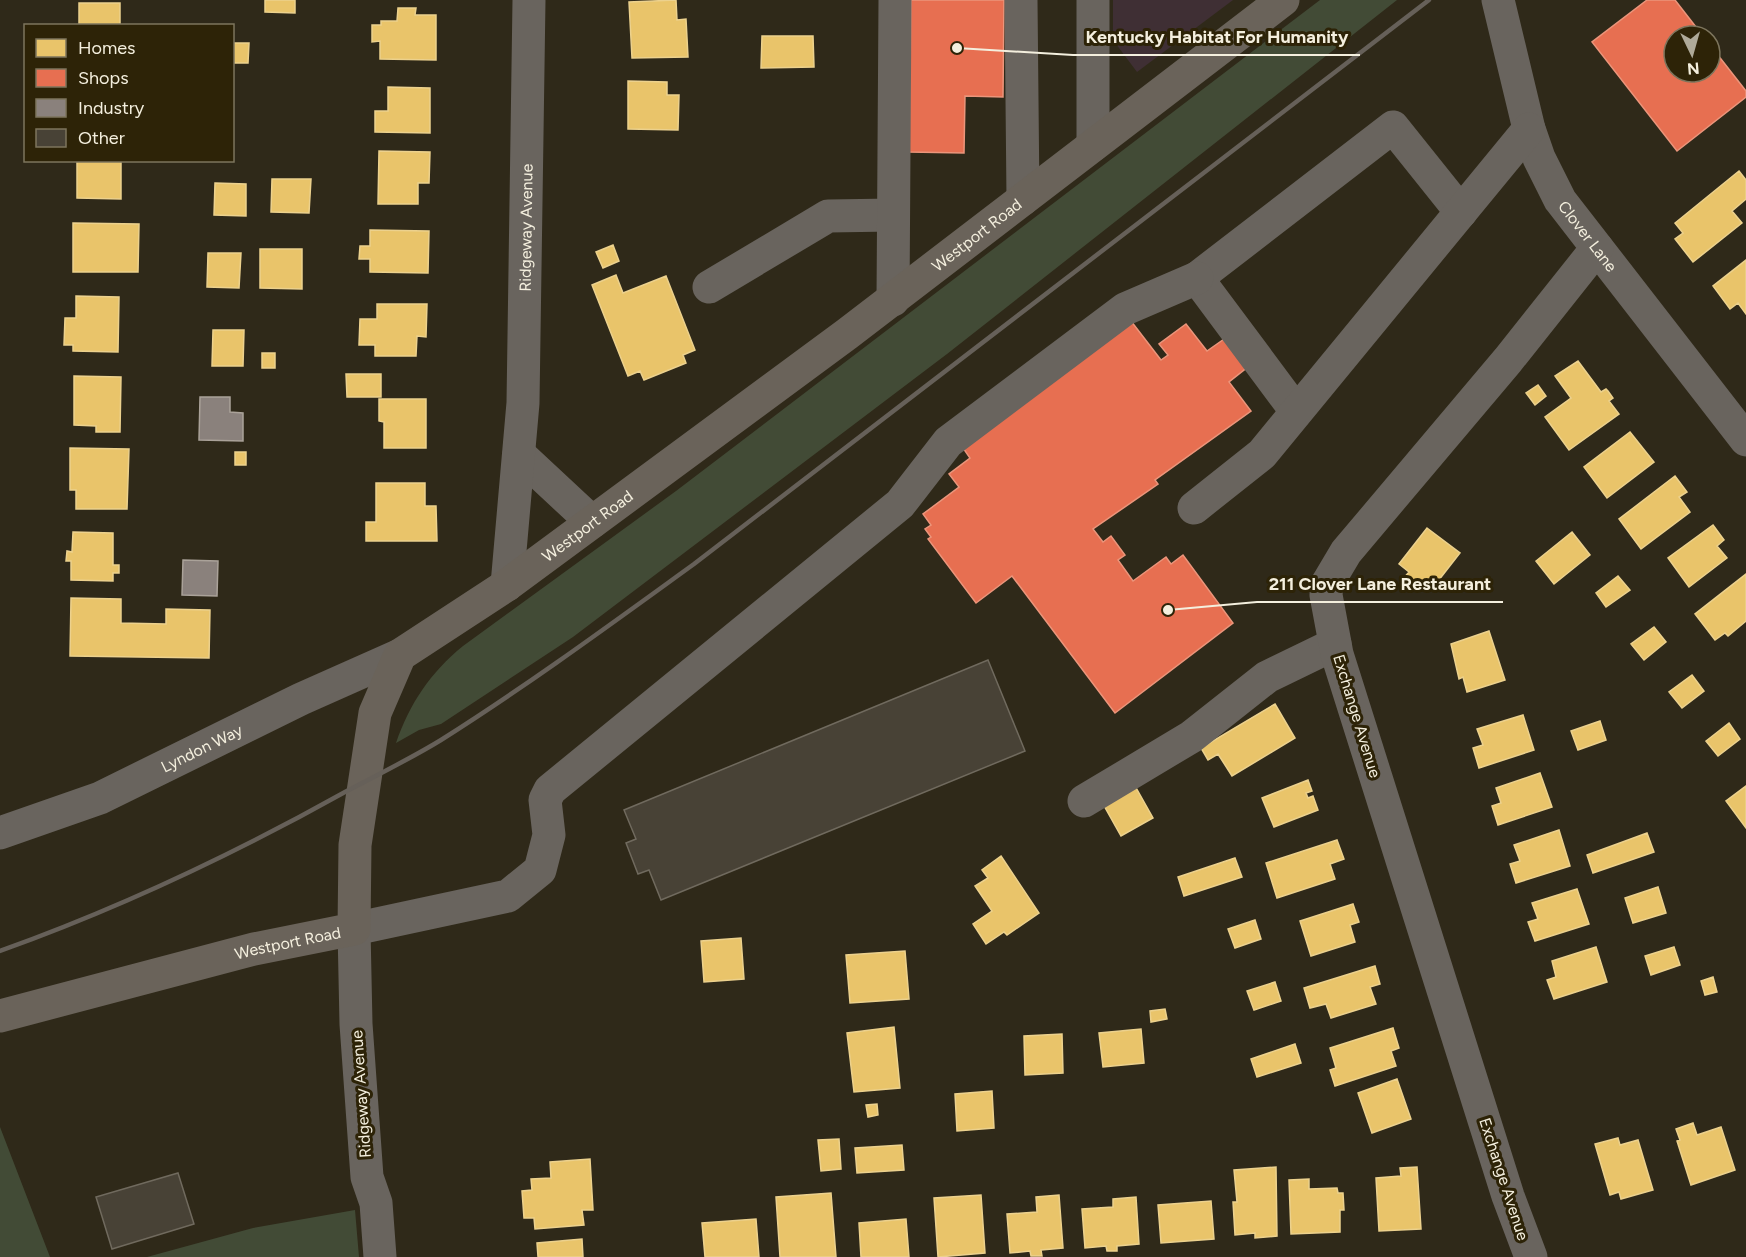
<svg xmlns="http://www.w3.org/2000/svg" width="1746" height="1257" font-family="Figtree,sans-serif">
  <rect width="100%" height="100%" fill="#2f2919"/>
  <path fill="#3f2f34" d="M1113 0H1233L1137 72 1113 40Z"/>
  <path fill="#424b36" d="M1320 0H1397L947 354 573 637 441 724 419 730 396 743C410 703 430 673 463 646L676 491Z
    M0 1127 50 1257H0Z
    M355 1210 359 1257H147L253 1228Z"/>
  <path fill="#e9c46a" stroke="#ecd18d" stroke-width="1.5" d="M265 0H295V13L265 12Z
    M676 0 677 20 686 19 688 57 632 58 629 2Z
    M79 3H120V26H79Z
    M398 8H416L415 15H436V60L380 59V41L372 42V25H381V21H397Z
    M762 36H813L814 67 761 68Z
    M232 43H249L248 63H232Z
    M628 81 667 82V95H679L678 130 628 129Z
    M388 87 430 88V133L375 132V111H388Z
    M379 151 430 152 429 183H418V204H378Z
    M77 160H121V199L77 198Z
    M1739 171 1746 180V199L1732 211 1742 223 1693 262 1675 239 1683 233 1675 223Z
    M272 179H311L309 213 271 212Z
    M215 183 246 184V216L214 215Z
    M73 223 139 224 138 272H73Z
    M370 230 429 231 428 273 370 272V259H359L360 246H370Z
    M613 245 619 261 603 268 596 252Z
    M260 249H302V289L260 288Z
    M208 253H241L239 288 207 287Z
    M1746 260V314L1738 303 1730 309 1713 286Z
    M616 275 623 293 666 276 695 350 683 355 686 363 644 380 640 371 628 376 592 285Z
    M76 296 119 297 118 352 73 351V345H64L65 318H76Z
    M377 304H427L426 337 417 336 416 356H375V345H359L360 319H377Z
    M213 330H244L243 366H212Z
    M262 353H275V368H262Z
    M1578 361 1601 392 1606 389 1608 391 1613 398 1609 401 1619 414 1569 450 1545 417 1571 398 1555 376Z
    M346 374H381V397H347Z
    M74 376 121 377 120 432H96V426L74 425Z
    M1538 385 1546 396 1535 405 1526 393Z
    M379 399H426V448H384V422L379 421Z
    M1630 432 1654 462 1607 498 1584 467Z
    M70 448 129 449 127 509H76V490H70Z
    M235 452H246V465H235Z
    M1675 476 1687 492 1679 497 1690 512 1641 549 1619 519Z
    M376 483H425V506H436L437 541H366V522H376Z
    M1713 525 1724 540 1717 546 1727 558 1689 587 1668 558Z
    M1427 528 1460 553 1431 590 1425 584 1419 591 1403 579 1409 572 1399 564Z
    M73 532 113 533V565H119V573H113V581L71 580V561H66L67 551 72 552Z
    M1572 532 1590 555 1554 584 1536 561Z
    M1746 574V621L1728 636 1725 633 1715 640 1695 614Z
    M1618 576 1630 590 1606 607 1596 593Z
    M71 598 121 599V623L166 624V609L210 610 209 658 70 656Z
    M1654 627 1666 642 1644 660 1631 644Z
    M1489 631 1505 680 1467 692 1463 677 1459 679 1451 644Z
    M1692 675 1704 691 1682 708 1669 692Z
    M1275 704 1295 738 1232 776 1218 754 1208 760 1201 748Z
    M1523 715 1534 750 1479 768 1473 748 1483 745 1477 729Z
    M1600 721 1606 740 1578 750 1571 731Z
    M1729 723 1740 739 1718 756 1706 741Z
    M1540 773 1552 807 1498 825 1492 806 1501 803 1496 788Z
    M1130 777 1153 818 1121 836 1098 795Z
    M1308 780 1312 791 1306 793 1308 798 1313 796 1318 810 1274 827 1262 798Z
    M1746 786V828L1726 801Z
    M1559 830 1570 866 1516 883 1510 864 1520 861 1514 845Z
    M1647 833 1654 852 1593 873 1587 855Z
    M1337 840 1344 859 1330 864 1335 879 1277 898 1266 863Z
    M1001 856 1039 913 1007 935 1004 932 986 944 973 924 992 911 975 886 988 878 982 870Z
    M1235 858 1242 877 1184 896 1178 877Z
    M1658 887 1666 913 1633 923 1625 898Z
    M1577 889 1589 924 1535 941 1528 922 1538 919 1532 903Z
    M1353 904 1359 922 1350 925 1355 942 1311 956 1300 921Z
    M1255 920 1261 939 1235 948 1228 929Z
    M741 938 744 979 704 982 701 941Z
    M1596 947 1607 982 1554 999 1547 980 1556 977 1552 961Z
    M1674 947 1680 965 1651 975 1645 956Z
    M905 951 909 999 850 1003 846 955Z
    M1375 966 1380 984 1370 987 1376 1004 1331 1018 1326 1004 1310 1008 1304 988Z
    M1713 977 1717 992 1705 995 1701 981Z
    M1275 982 1281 1001 1254 1010 1247 991Z
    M1165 1009 1167 1019 1151 1022 1150 1011Z
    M894 1027 900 1088 854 1092 847 1033Z
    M1393 1028 1399 1048 1391 1051 1396 1066 1335 1086 1330 1070 1336 1068 1330 1048Z
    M1141 1029 1144 1063 1103 1067 1099 1033Z
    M1062 1034 1063 1073 1025 1075 1024 1036Z
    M1295 1044 1301 1063 1257 1077 1251 1059Z
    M1397 1079 1411 1119 1372 1133 1358 1093Z
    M992 1091 994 1128 957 1131 955 1094Z
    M877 1104 878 1115 868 1117 866 1105Z
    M1693 1123 1697 1135 1721 1127 1735 1170 1691 1185 1677 1141 1680 1140 1676 1129Z
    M1618 1138 1620 1145 1638 1140 1653 1190 1621 1199 1619 1192 1610 1195 1595 1144Z
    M839 1139 841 1169 821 1171 818 1140Z
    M902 1145 904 1170 857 1173 855 1148Z
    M590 1159 593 1210H582L584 1225 535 1229 534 1218H524L522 1191 532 1190 531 1179 551 1178 550 1162Z
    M1276 1167 1277 1236 1255 1238V1233L1235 1235 1233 1202H1237L1234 1170Z
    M1417 1167 1421 1229 1379 1231 1376 1178 1401 1176 1400 1168Z
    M1309 1179V1189L1337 1188 1338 1193H1343L1344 1210H1340V1232L1291 1234 1289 1180Z
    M831 1193 836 1257H780L776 1197Z
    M981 1195 985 1253 938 1257 934 1198Z
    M1059 1195 1063 1248 1041 1250 1042 1256H1031L1030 1251 1010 1253 1007 1214 1037 1212 1036 1197Z
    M1136 1197 1139 1244 1117 1246V1251H1107L1106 1246 1085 1248 1082 1209 1113 1207V1199Z
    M1211 1201 1214 1239 1161 1243 1158 1205Z
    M756 1219 759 1257H705L702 1223Z
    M906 1219 909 1257H861L859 1223Z
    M582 1239 583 1257H538L537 1243Z"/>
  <path fill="#e76f51" stroke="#eb957b" stroke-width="1.5" d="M911 0H1004L1003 97 965 96 964 153 909 152Z
    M1647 0H1675L1703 36H1674V72H1710V45L1746 91V97L1677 151 1592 42Z
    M1131 321 1161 360 1168 355 1159 344 1186 324 1207 351 1227 337 1249 366 1229 382 1251 411 1155 480 1158 484 1093 529 1103 542 1111 536 1125 555 1118 560 1133 581 1166 557 1171 564 1183 555 1233 623 1115 713 1012 576 976 603 928 539 931 537 925 529 931 525 923 514 959 487 949 474 970 458 963 448Z"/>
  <path fill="#8a817c" stroke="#aaa299" stroke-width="1.5" d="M200 397H230V412L243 413V441L199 440Z
    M183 560 218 561 217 596 182 595Z"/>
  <path fill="#484236" stroke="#706a5e" stroke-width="1.5" d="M988 660 1025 751 661 900 649 870 638 874 626 843 636 839 624 810Z
    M178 1173 194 1224 112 1249 96 1197Z"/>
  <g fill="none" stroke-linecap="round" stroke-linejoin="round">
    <g stroke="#69645e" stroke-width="33">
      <path d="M1021 0 1023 199"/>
      <path id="s1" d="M1498 0 1529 129 1539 158 1560 200 1746 440"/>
      <path d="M1093 145V0"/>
      <path d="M709 287 828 216 893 215"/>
      <path d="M893 300 895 0"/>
      <path d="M1296 411 1197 278 1393 127 1461 212"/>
      <path d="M519 454 592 522"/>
      <path d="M1194 508 1262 454 1529 129"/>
      <path id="s2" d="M507 585 523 403 529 0"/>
      <path d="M1084 801 1191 737 1267 677 1335 644"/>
      <path id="s3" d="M0 833 100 798 301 699 400 655"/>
      <path d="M380 1257 376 1203 367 1177 356 1024 354 929 508 896 540 870 549 835 545 800 550 790 900 504 948 442 1125 309 1197 278"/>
      <path d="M1531 1257 1508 1196 1337 654 1326 595 1327 584 1346 552 1508 360 1597 248"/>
    </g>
    <path stroke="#6a635a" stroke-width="33" id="s4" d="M0 1016 254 949 354 929 355 845 375 713 400 655 507 585 847 334 1283 0"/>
    <path stroke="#666059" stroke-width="4.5" d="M0 951C120 908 234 854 345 792 377 775 410 759 441 740 528 685 611 624 694 564L1429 0"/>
  </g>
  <g text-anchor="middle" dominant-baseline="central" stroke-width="6" stroke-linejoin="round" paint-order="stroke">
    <g font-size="16" fill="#f4efde" stroke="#2d2307">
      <text stroke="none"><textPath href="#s2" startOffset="358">Ridgeway Avenue</textPath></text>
      <text stroke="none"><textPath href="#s4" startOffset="1359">Westport Road</textPath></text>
      <text stroke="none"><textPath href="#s1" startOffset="256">Clover Lane</textPath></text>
      <text stroke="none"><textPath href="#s4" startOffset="873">Westport Road</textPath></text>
      <text transform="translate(1357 716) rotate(73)">Exchange Avenue</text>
      <text stroke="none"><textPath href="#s3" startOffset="219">Lyndon Way</textPath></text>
      <text stroke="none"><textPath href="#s4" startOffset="297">Westport Road</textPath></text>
      <text transform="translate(361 1094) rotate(-94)">Ridgeway Avenue</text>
      <text transform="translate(1504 1179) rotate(72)">Exchange Avenue</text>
    </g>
  </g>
  <path fill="none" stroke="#f4efde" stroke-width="2" d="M957 48L1073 55H1360M1168 610L1257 602H1503"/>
  <g fill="#f4efde" stroke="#2d2307" stroke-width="2">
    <circle cx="957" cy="48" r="6"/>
    <circle cx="1168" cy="610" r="6"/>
  </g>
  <g font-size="18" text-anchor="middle" font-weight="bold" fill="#f4efde" stroke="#2d2307" stroke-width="6" stroke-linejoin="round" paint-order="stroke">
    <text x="1217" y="43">Kentucky Habitat For Humanity</text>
    <text x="1380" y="590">211 Clover Lane Restaurant</text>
  </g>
  <rect x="24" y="24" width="210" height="138" fill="#2d2307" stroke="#7d755d" stroke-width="1.5"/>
  <rect x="36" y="39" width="30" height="18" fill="#e9c46a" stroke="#7d755d" stroke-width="1.5"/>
  <text x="78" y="54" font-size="18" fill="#f4efde">Homes</text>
  <rect x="36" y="69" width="30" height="18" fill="#e76f51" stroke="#7d755d" stroke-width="1.5"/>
  <text x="78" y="84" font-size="18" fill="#f4efde">Shops</text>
  <rect x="36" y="99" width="30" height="18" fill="#8a817c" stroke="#7d755d" stroke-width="1.5"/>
  <text x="78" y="114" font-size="18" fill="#f4efde">Industry</text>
  <rect x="36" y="129" width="30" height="18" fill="#484236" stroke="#7d755d" stroke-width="1.5"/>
  <text x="78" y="144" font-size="18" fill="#f4efde">Other</text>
  <g transform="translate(1692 54) rotate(175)"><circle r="28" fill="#2d2307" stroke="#7d755d" stroke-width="1.5"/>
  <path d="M0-4.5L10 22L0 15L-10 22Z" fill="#afaa99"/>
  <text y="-9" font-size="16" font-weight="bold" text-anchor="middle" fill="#f4efde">N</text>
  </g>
</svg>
